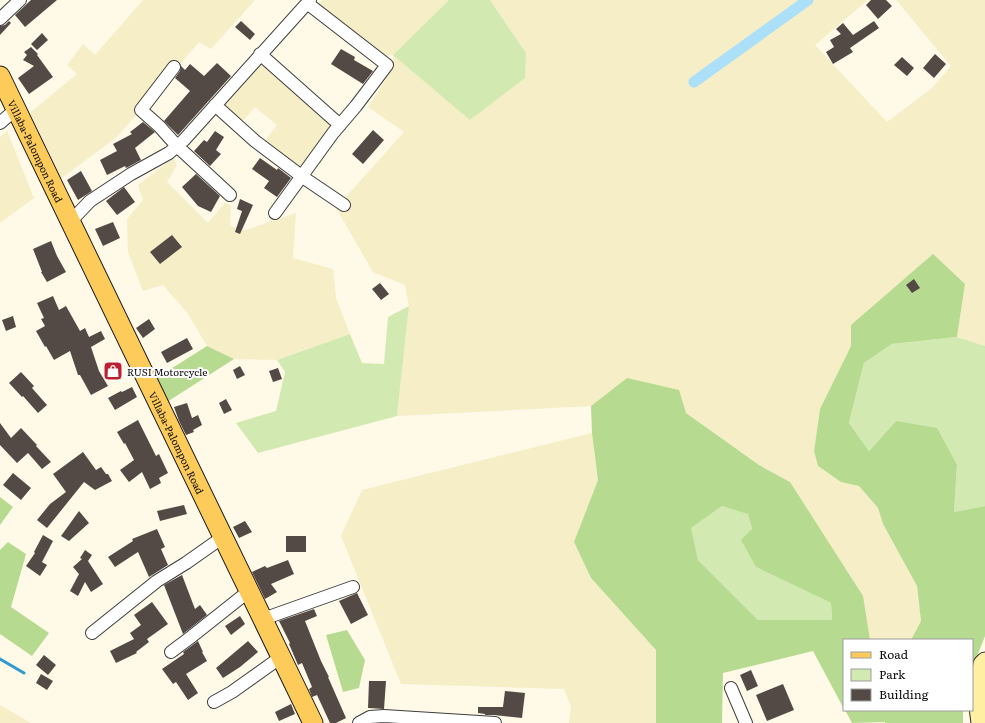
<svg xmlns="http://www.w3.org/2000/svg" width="985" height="723" font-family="Literata,serif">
  <rect width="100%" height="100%" fill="#fff9e7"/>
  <path fill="#f5eec7" d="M143 0H255L211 49 199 42 117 137 59 180 27 115 77 74 67 65 83 44 95 55Z
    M322 0H449L393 55 526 53 490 0H868L815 45 887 122 932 88 951 66 896 0H985V346L957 337 965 284 851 325V346L820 409 814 451 818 466 841 482 859 486 878 508 883 524 917 586 921 621 911 640H870L790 482 759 465 686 413 627 378 591 406 397 416 409 306 405 285 373 272 336 208 404 132 368 107 392 70 393 55 383 56 317 5Z
    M262 62 331 124 299 169 265 141 277 125 255 107 242 122 224 104Z
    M7 131 34 198 0 223V137Z
    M173 158 177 165 167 182 208 223 225 203 231 205 230 226 246 230 296 213 293 258 333 269 336 298 350 334 277 360 234 359 207 346 188 314 163 285 143 291 128 252 127 219 143 200 138 185Z
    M592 433 598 480 574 542 591 578 656 650V723H569L571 707 564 689 401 684 341 536 362 490Z
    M0 705 31 723H0Z"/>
  <path fill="#d2eab1" d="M449 0H490L526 53 525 78 470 120 393 55Z
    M409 306 397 416 258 453 236 423 276 411 285 372 277 360 350 334 362 363 384 364 388 317Z
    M957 337 985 346V506L954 512 957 465 896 421 869 451 849 423 864 363 892 344Z
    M722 506 748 513 752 529 756 567 831 603 832 620H758L698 560 690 528Z"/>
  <path fill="#b6db90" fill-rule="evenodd" d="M933 254 965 284 957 337 892 344 864 363 849 423 869 451 896 421 937 428 957 465 954 512 985 506V636L972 669V640H911L921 621 917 586 883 524 878 508 859 486 841 482 818 466 814 451 820 409 851 346V325Z
    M207 346 234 359 167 402 155 379Z
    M627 378 679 390 686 413 759 465 790 482 863 596 870 640H844V709L813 651 723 673 722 723H656V650L591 578 574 542 598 480 592 433 591 406ZM722 506 748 514 752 529 741 540 756 567 831 603 832 620H758L698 560 691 528Z
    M0 497 13 507 0 525Z
    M8 542 26 554 11 607 49 633 32 656 0 634V550Z
    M347 630 365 660 359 688 343 692 326 635Z
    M845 710H963V723H885V722L852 723Z"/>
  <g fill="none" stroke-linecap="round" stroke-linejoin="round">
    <path stroke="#2f9bd1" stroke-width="3" d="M0 659 24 673"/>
    <path stroke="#abe0f8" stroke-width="11" d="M694 82 808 0"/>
  </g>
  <path fill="#534a46" d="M31 0H57L25 27 15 15Z
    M871 0H886L892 6 878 19 866 5Z
    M9 21 11 23 0 35V26L5 25Z
    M241 21 255 34 250 40 235 27Z
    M874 21 879 28 850 48 853 52 833 64 826 52 834 47 830 40 841 34 836 29 843 23 853 35Z
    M42 33 48 40 37 50 31 44Z
    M31 47 38 54 37 55 53 77 29 94 18 78 34 66 23 60 27 55 24 52Z
    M341 49 355 57 354 60 373 71 363 84 331 64Z
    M935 54 946 64 934 78 923 68Z
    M902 57 914 68 907 76 894 65Z
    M217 63 231 76 178 135 164 121 190 91 175 78 180 71 181 66 185 70 190 64 204 76Z
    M143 122 155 132 135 148 141 160 126 168 125 166 107 175 100 160 117 151 113 144 132 134 130 132Z
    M373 130 384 140 363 164 352 154Z
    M215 131 224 137 216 150 221 154 210 166 194 151 204 140 207 142Z
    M260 158 277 170 278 168 291 178 277 197 264 188 269 181 252 169Z
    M81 171 92 191 78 200 67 180Z
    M196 174 220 196 211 212 198 206 182 187Z
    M124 187 135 202 117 215 106 201Z
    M240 199 253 205 240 234 235 232 242 211 237 209Z
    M113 222 120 238 103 246 95 229Z
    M172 235 182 247 160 264 150 252Z
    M51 241 57 256 66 272 47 282 41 272H42L33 249Z
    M914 279 920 288 912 293 906 285Z
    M380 283 389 294 381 300 372 289Z
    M53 296 59 310 66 306 80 331 85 328 89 337 101 331 105 339 91 347 99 371 108 386 91 395 80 375H78L70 351 54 360 46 346 45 347 36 331 45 326 41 319 44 318 37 303Z
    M13 316 16 327 6 331 2 320Z
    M149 319 155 329 143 338 136 328Z
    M187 338 193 349 167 363 161 352Z
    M240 366 245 375 237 379 233 370Z
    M278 368 282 379 273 382 269 371Z
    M21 372 34 386 32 388 47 405 38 413 23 396 22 397 9 383Z
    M132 387 137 397 115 410 108 398 121 391 122 392Z
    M226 399 232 410 224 414 219 403Z
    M187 403 192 418 198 415 202 425 193 430 194 432 186 435 179 421 174 407Z
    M138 420 156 456 159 454 168 473 159 478 161 483 150 489 142 472 129 482 120 470 134 460 125 443 124 444 117 432Z
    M0 423 11 438 21 428 37 445 36 446 51 462 42 469 28 453 17 463 0 445Z
    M83 452 96 470 101 467 106 474H108L112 481 95 490 84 482 47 528 37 520 50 504 66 492 53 474Z
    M13 473 31 488 21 500 3 485Z
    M184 505 187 514 160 521 157 511Z
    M79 511 89 523 69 541 61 536Z
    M245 521 252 532 239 538 233 527Z
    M157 529 165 547 161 549 168 565 149 577 138 552 115 567 108 557 133 541 132 539Z
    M43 535 53 541 42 562 47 565 40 576 26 566 35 553 34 552Z
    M286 536H306V552H286Z
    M85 550 92 555 88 561 103 584 91 592 85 582 78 596 70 591 79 574 73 567 82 559 80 558Z
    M288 560 294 574 271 584 277 592 265 599 252 572 265 566 267 568Z
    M182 575 195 609 200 605 207 615 183 634 164 585Z
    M357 593 368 615 351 624 339 601Z
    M152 602 168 624 147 639 149 642 136 652 137 653 116 663 110 651 134 639 130 633 141 625 134 615Z
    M314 609 317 616 305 621 321 661 329 677H328L346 718 336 723H330L317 695 312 697 309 689 312 687 302 663 298 665 289 644 290 643 279 621Z
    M240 616 245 624 231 635 225 626Z
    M198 641 203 652H202L207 661 186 674 198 693 188 700 176 682 173 684 162 669 184 654 183 652Z
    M248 641 258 652 240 667 223 678 216 668 222 663Z
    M44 655 56 665 48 675 36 665Z
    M751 670 758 686 747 691 740 675Z
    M41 674 53 681 47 690 36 683Z
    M369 681H386L384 709 368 708Z
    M783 684 794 710 767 721 756 695Z
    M505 691 525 693 522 718 494 715H485V714L478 713V707H503Z
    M291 704 295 714 279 721 275 712Z"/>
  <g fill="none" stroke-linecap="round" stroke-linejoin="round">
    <g stroke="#3d3d3d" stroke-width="14">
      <path id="minor" d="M0 19 20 0
        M260 54 340 125
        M174 67 141 110 159 126 177 146 230 195
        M215 105 255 141 304 178 344 205
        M0 123 16 109
        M275 213 333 133 356 106 387 65 307 3
        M70 222 90 201 131 174 169 153 184 140 310 0
        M263 619 353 587
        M92 633 157 581 186 563 223 537
        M171 652 191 637 249 591
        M731 688 746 723
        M214 702 232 692 281 657
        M359 723 370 717 384 716 495 723"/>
    </g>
    <g stroke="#2c2c2c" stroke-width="19">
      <path id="secondary" d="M980 723 977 699 982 664 985 661"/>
    </g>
    <g stroke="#1b1b1b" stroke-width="21">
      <g id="primary">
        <path id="s1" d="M0 76 313 723"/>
      </g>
    </g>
    <use href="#minor" stroke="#fff" stroke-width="12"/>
    <use href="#secondary" stroke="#ffefa2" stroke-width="17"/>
    <use href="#primary" stroke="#fdcb59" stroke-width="19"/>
  </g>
  <defs>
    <g id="shop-square" transform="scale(1)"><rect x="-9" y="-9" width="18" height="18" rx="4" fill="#bd1f31" stroke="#fff"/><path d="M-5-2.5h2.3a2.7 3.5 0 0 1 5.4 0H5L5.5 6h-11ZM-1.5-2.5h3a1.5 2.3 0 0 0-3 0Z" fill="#fff"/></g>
  </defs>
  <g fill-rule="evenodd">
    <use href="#shop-square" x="113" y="371"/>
  </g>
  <g text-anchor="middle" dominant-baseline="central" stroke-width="4" stroke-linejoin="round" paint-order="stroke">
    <g font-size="10" fill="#0a0a0a" stroke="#fff">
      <text stroke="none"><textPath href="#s1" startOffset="83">Villaba-Palompon Road</textPath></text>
      <text stroke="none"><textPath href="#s1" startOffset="407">Villaba-Palompon Road</textPath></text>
    </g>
    <g font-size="10" fill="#0a0a0a" stroke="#fff" text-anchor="start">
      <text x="127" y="371">RUSI Motorcycle</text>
    </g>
  </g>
  <rect x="843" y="639" width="130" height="72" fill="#ffffff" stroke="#9d9d9d"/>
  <rect x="851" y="652" width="20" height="6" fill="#fdcb59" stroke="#9d9d9d"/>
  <text x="879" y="659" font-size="12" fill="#0a0a0a">Road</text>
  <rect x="851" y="669" width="20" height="12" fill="#d2eab1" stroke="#9d9d9d"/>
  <text x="879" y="679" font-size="12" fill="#0a0a0a">Park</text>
  <rect x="851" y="689" width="20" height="12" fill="#534a46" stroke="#9d9d9d"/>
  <text x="879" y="699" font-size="12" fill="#0a0a0a">Building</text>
</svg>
